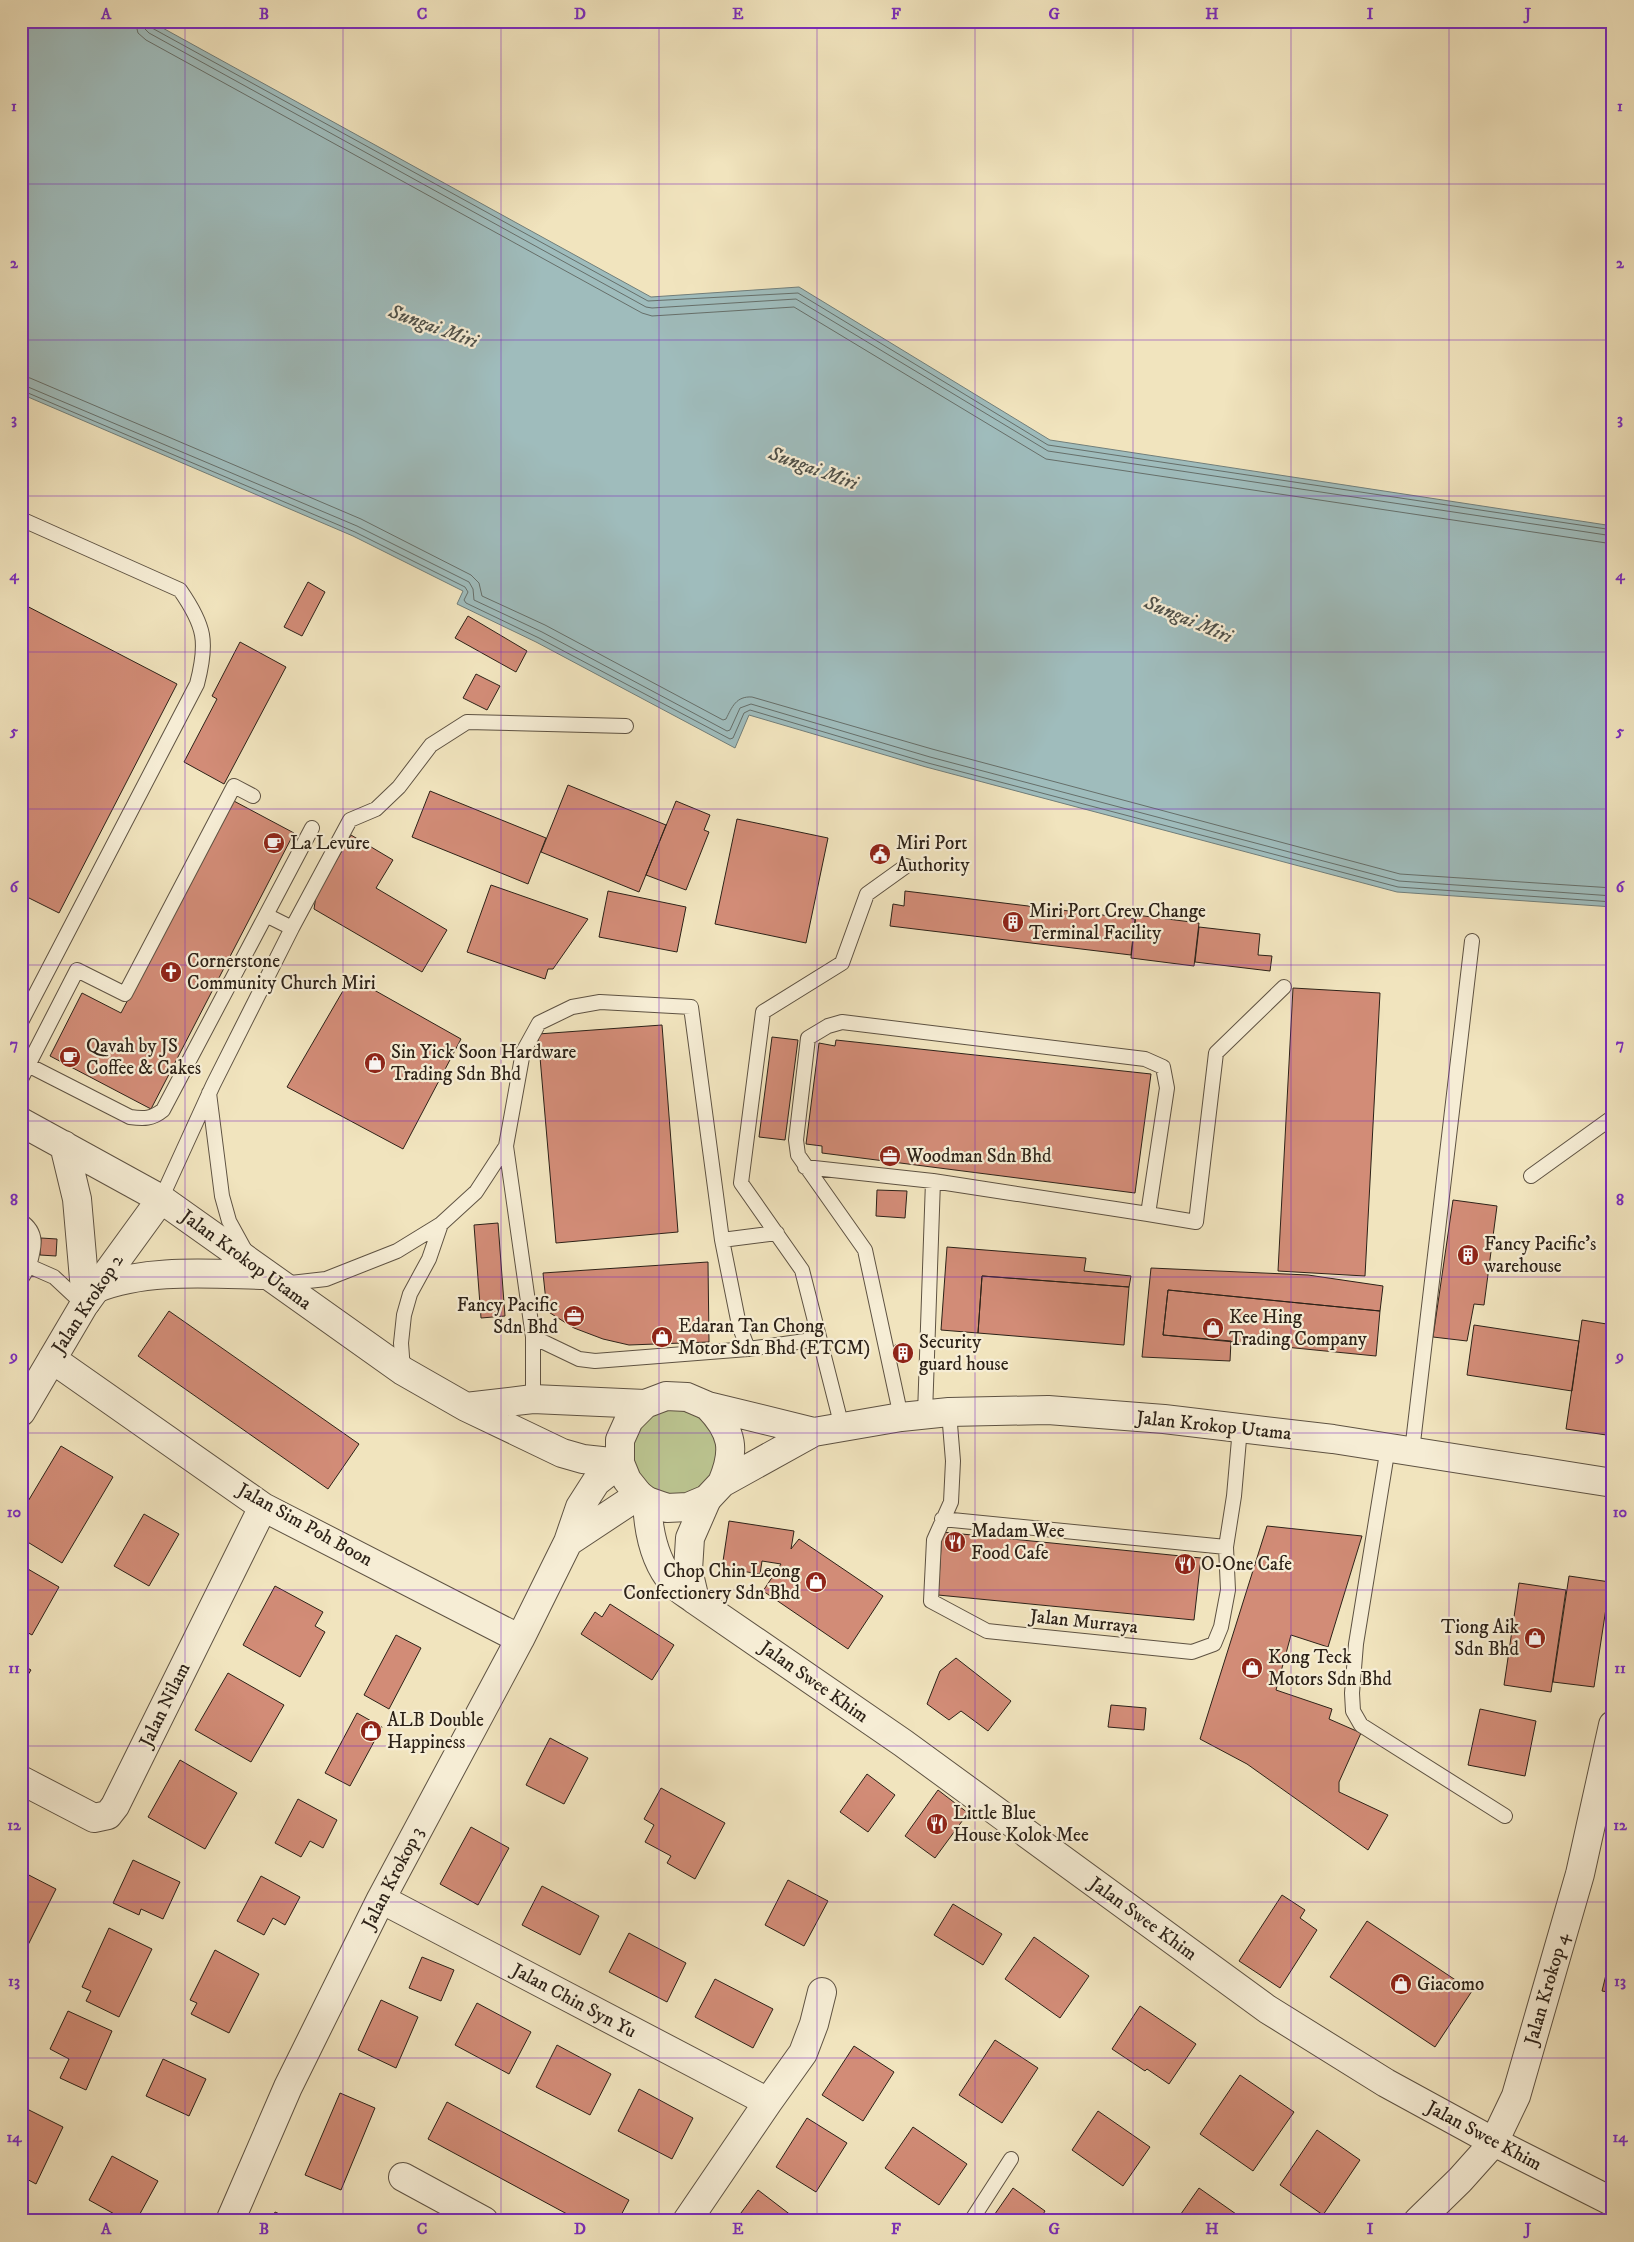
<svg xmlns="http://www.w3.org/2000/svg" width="1634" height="2242" font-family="'IM FELL DW Pica',serif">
  <rect width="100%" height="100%" fill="#f1e4be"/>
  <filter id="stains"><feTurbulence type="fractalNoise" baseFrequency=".004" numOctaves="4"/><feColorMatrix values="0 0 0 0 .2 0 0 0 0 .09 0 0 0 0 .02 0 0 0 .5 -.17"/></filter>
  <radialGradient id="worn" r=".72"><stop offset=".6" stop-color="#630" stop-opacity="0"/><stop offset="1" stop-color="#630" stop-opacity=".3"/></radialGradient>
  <path fill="#bbc490" stroke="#747354" d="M631 1453a43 43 0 1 1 86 0a43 43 0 1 1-86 0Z"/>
  <path fill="#9fbcbc" stroke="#717e7a" d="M21 21H150L651 297 799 287 1050 440 1613 526V907L1397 892 926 767 749 715 735 748 536 642 457 604 463 591 353 536 21 394Z"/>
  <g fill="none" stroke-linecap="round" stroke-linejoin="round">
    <path stroke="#666f6a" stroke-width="1" d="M135 21 138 33 146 40 642 313 652 316 794 307 1046 459 1613 544
      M143 21 145 29 149 33 646 307 652 308 796 299 1048 451 1613 536
      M149 21 152 28 648 301 798 293 1048 445 1613 530
      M21 376 30 378 361 519 471 575 479 583 482 596 545 625 723 720 726 719C732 707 736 696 752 697L932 749 1400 874 1613 888
      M21 384 357 526 469 582 473 589 474 600 542 632 727 731 730 730 740 708 751 704 930 757 1399 881 1613 896
      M21 390 355 532 465 587 468 592 464 600 466 603 539 638 730 739 733 738 744 713 750 710 928 763 1398 887 1613 902"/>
  </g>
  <path fill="#d28c77" stroke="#2d2218" d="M308 582 325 592 302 636 284 627Z
    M21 603 177 684 59 913 21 894Z
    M468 616 527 651 516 672 455 638Z
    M240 642 286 667 224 784 184 762 217 699 212 696Z
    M476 674 500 686 487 710 463 698Z
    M568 785 666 825 639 892 541 852Z
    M430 791 546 838 528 884 412 837Z
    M232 800 294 833 151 1109 50 1056 82 993 121 1013Z
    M676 801 710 815 704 830 709 832 686 890 646 875Z
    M737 819 828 838 806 943 715 924Z
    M351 835 393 860 376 888 447 930 422 972 314 909 316 896Z
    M876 847 886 851 883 860 873 856Z
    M491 885 588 919 553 969H548L545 979 467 952Z
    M608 891 686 907 677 952 599 937Z
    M905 891 1135 919 1131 955 890 926 893 904 904 906Z
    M1136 915 1199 923 1194 966 1131 958Z
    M21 920 28 923 21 937Z
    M1199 927 1260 934 1258 955 1272 956 1270 971 1195 962Z
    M351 977 461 1039 403 1149 287 1087Z
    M1293 988 1380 993 1365 1276 1278 1271Z
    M662 1025 678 1232 556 1243 538 1034Z
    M772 1037 798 1040 785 1140 759 1137Z
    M836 1040 1151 1074 1135 1193 822 1153V1146L806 1144 819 1043 835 1046Z
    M877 1190 907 1191 905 1218 876 1216Z
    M1453 1200 1497 1206 1484 1305 1474 1304 1467 1341 1433 1337Z
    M498 1223 505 1316 481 1318 474 1225Z
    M41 1238 57 1239 56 1256 40 1255Z
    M947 1247 1086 1258 1084 1271 1131 1276 1129 1287 982 1276 978 1333 941 1330Z
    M708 1262 709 1342 629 1345 603 1339 574 1328 547 1311 543 1273Z
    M1151 1268 1308 1275 1383 1286 1380 1311 1168 1290 1163 1335 1231 1341 1230 1361 1142 1357Z
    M982 1276 1129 1287 1124 1345 978 1333Z
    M1168 1290 1380 1311 1376 1356 1163 1335Z
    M169 1311 359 1444 328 1489 138 1356Z
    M1582 1320 1613 1325V1436L1566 1429Z
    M1474 1325 1579 1341 1572 1391 1467 1375Z
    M895 1345H910L909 1361H895Z
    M61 1446 113 1477 62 1563 21 1538V1513Z
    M144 1514 179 1534 149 1586 114 1566Z
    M729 1521 794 1531 791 1549 799 1539 883 1596 848 1649 763 1591 781 1564 762 1561 760 1574 722 1568Z
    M1267 1526 1362 1536 1328 1647 1291 1635 1276 1690 1332 1709 1329 1719 1361 1733 1339 1782V1792L1388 1815 1368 1850 1247 1764 1200 1739Z
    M942 1532 1201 1558 1194 1620 938 1595Z
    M21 1565 59 1587 32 1635 21 1629Z
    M1569 1576 1610 1582 1594 1687 1553 1682Z
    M1519 1583 1566 1590 1551 1692 1504 1685Z
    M275 1586 323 1612 315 1626 325 1632 300 1677 243 1645Z
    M610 1604 674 1645 652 1680 581 1634 595 1612 602 1617Z
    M396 1635 421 1648 389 1709 364 1695Z
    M956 1658 1011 1701 988 1731 961 1711 949 1720 927 1704 940 1671Z
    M21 1664 31 1670 21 1686Z
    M228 1673 284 1705 251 1762 195 1730Z
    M1111 1705 1146 1708 1144 1730 1108 1727Z
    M1480 1709 1536 1721 1525 1776 1468 1765Z
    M357 1713 382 1727 350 1786 325 1773Z
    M550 1738 588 1758 564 1804 526 1785Z
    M180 1760 237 1793 205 1849 148 1817Z
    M867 1774 895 1795 868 1832 840 1812Z
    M661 1788 725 1823 695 1879 667 1863 671 1856 645 1842 654 1825 644 1819Z
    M938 1790 968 1813 935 1858 905 1836Z
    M298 1799 337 1820 323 1848 310 1841 301 1857 275 1843Z
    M471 1827 509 1848 478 1905 440 1884Z
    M133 1860 180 1882 163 1919 141 1909 139 1915 113 1903Z
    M21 1871 56 1889 27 1947 21 1944Z
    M261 1876 300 1897 285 1925 273 1918 264 1935 237 1921Z
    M788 1880 828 1901 804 1946 765 1925Z
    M542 1886 599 1916 580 1955 522 1925Z
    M1282 1895 1305 1910 1300 1918 1317 1930 1280 1988 1239 1961Z
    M953 1904 1002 1934 983 1965 934 1935Z
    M1367 1921 1472 1991 1435 2047 1330 1977Z
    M109 1928 152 1949 119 2017 86 2001 91 1991 82 1987Z
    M629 1933 686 1963 667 2002 609 1972Z
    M1034 1937 1089 1976 1060 2018 1005 1979Z
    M1613 1946V1993L1602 1991Z
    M215 1950 259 1974 229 2033 191 2014 197 2003 190 2000Z
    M422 1957 454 1970 441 2001 409 1988Z
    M715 1979 773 2009 753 2048 695 2017Z
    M381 2000 418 2017 396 2068 358 2050Z
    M477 2003 531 2032 509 2074 455 2045Z
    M1140 2006 1196 2044 1169 2084 1147 2069 1145 2071 1112 2049Z
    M68 2011 112 2031 86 2090 60 2078 69 2059 50 2049Z
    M995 2040 1038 2068 1002 2123 959 2095Z
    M557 2045 611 2074 590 2115 536 2087Z
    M854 2046 894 2072 863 2121 822 2095Z
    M163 2059 206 2079 189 2116 146 2096Z
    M1240 2075 1294 2112 1253 2171 1200 2134Z
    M639 2089 693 2118 672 2159 618 2131Z
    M340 2093 375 2108 341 2190 305 2175Z
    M447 2102 629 2200 618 2221H580L428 2139Z
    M23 2107 63 2127 36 2184 21 2176V2110Z
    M1098 2111 1150 2147 1123 2186 1072 2150Z
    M807 2118 847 2143 816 2192 776 2167Z
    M913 2127 967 2164 939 2205 885 2168Z
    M1317 2130 1360 2160 1323 2215 1280 2185Z
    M112 2156 158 2181 136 2221H127L89 2200Z
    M1013 2188 1045 2211 1039 2221H990Z
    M1199 2188 1246 2221H1176Z
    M758 2190 796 2219 795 2221H735Z
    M21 2209 43 2221H21Z
    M275 2212 296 2221H271Z"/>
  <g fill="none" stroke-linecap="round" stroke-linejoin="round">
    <g stroke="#5e5242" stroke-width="16">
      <path id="service" d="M21 519 180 590C205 626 208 642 197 684L21 1022
        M266 915 292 928
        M28 1065 130 1117C144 1119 152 1119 163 1110L312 828
        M21 1079 77 970 125 994 234 786 253 796
        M209 1093 222 1196 229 1221 246 1252
        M805 1167 933 1181 925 1414
        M1531 1176 1613 1117
        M161 1199 213 1085 292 928 350 820 376 809 399 787 431 745 467 722 626 726
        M1148 1214 1196 1222 1216 1053 1284 987
        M21 1221C39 1233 34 1248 29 1266L54 1277 84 1305
        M722 1240 777 1233
        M21 1279 29 1266
        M282 1284 326 1279 397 1251 441 1224 476 1192 506 1146
        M533 1337 579 1359 595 1361 748 1349 819 1339
        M403 1370 401 1343 404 1315 410 1294 429 1259 441 1224
        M533 1399V1337L506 1146 523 1052 539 1023 572 1007 600 1002 691 1007 722 1240 739 1325 748 1349
        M949 1412 953 1461 951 1502 934 1540 931 1601 987 1631 1192 1652 1214 1644 1221 1627 1228 1590 1226 1547 1234 1496 1240 1428
        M901 1417 865 1250 798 1155 796 1140 808 1038 828 1026 842 1022 1145 1059 1163 1067 1167 1088 1148 1214 933 1181
        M842 1427 802 1270 741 1183 763 1012 842 963 867 894 906 866
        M1388 1447 1356 1644 1352 1693 1353 1711 1361 1725 1505 1816
        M1412 1451 1472 941
        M942 1519 1226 1547
        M971 2221 1011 2159"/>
    </g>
    <g stroke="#5e5242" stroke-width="30">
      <path id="minor" d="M52 1359 263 1507 520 1639
        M21 1412 84 1305 161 1199
        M647 1501C648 1529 654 1561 673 1583 679 1590 689 1595 695 1600L903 1743 1267 2009 1386 2083 1494 2142 1613 2202
        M568 1542 639 1495
        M695 1600 688 1570 690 1538 707 1499
        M21 1780 94 1818 108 1815 115 1806 263 1507
        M381 1899 768 2102 687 2221
        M768 2102 803 2053 814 2024 822 1992
        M403 2177 484 2221
        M230 2221 288 2087 381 1899 520 1639 568 1542 580 1507 596 1482 620 1463
        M1418 2221 1460 2180 1494 2142 1516 2096 1580 1874 1613 1725"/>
    </g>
    <g stroke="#5e5242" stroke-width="30">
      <path id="tertiary" d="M21 1122 161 1199 403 1371 466 1407 562 1453 583 1459 620 1463
        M64 1145 77 1199 86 1302
        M95 1289C146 1268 211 1274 265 1275
        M708 1406C733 1432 736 1450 722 1483
        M466 1407 533 1399 645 1404
        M814 1432 708 1406 687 1397 666 1396 645 1404 629 1420 620 1440V1463L627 1480 639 1495 647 1501 667 1508 688 1507 707 1499 722 1483 814 1432 901 1417 949 1412 1048 1410 1164 1419 1333 1439 1613 1483"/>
    </g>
    <use href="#service" stroke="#f6edd5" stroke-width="14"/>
    <use href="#minor" stroke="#f6edd5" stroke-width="28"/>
    <use href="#tertiary" stroke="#f6edd5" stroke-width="28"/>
  </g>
  <path fill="none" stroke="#7b2cbf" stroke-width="1" stroke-opacity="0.55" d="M185 21V2221M343 21V2221M501 21V2221M659 21V2221M817 21V2221M975 21V2221M1133 21V2221M1291 21V2221M1449 21V2221M21 184H1613M21 340H1613M21 496H1613M21 652H1613M21 809H1613M21 965H1613M21 1121H1613M21 1277H1613M21 1433H1613M21 1590H1613M21 1746H1613M21 1902H1613M21 2058H1613"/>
  <defs>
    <g id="cafe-disc" transform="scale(1.125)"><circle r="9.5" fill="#8f2418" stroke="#f6edd5"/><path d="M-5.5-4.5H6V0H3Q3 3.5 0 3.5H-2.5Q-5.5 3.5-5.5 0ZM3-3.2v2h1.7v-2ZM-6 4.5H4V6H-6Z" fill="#fff"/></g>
    <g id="civic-disc" transform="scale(1.125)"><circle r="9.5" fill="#8f2418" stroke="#f6edd5"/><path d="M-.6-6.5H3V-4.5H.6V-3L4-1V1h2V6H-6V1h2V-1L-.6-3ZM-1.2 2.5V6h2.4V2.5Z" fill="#fff"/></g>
    <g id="building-disc" transform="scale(1.125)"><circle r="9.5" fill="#8f2418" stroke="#f6edd5"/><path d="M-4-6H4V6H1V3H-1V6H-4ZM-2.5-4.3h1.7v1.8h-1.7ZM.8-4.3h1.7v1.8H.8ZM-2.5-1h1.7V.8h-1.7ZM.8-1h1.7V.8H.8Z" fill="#fff"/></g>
    <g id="church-disc" transform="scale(1.125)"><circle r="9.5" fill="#8f2418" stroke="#f6edd5"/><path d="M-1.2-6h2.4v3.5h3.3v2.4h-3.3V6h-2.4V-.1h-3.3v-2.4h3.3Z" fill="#fff"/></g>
    <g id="shop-disc" transform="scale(1.125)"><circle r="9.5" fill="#8f2418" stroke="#f6edd5"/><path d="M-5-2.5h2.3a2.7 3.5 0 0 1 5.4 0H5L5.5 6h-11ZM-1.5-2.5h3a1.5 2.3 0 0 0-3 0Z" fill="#fff"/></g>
    <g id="office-disc" transform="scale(1.125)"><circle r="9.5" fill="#8f2418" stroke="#f6edd5"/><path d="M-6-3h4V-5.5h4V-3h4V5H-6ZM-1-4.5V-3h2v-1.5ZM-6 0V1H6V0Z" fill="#fff"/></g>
    <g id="restaurant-disc" transform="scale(1.125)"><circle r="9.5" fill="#8f2418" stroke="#f6edd5"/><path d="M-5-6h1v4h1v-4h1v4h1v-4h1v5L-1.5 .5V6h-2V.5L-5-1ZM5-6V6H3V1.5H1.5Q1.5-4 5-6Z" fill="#fff"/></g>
  </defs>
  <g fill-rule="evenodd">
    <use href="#cafe-disc" x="274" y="843"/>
    <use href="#civic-disc" x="880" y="854"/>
    <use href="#building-disc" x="1013" y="922"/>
    <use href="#church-disc" x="171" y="972"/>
    <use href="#cafe-disc" x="70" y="1057"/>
    <use href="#shop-disc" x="375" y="1063"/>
    <use href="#office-disc" x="890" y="1156"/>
    <use href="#building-disc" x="1468" y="1255"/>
    <use href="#office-disc" x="574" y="1316"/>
    <use href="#shop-disc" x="1213" y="1328"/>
    <use href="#shop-disc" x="662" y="1337"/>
    <use href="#building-disc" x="903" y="1353"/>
    <use href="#restaurant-disc" x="955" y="1542"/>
    <use href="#restaurant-disc" x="1185" y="1564"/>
    <use href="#shop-disc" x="816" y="1582"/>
    <use href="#shop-disc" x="1535" y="1638"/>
    <use href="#shop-disc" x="1252" y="1668"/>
    <use href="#shop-disc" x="371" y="1731"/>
    <use href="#restaurant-disc" x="937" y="1824"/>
    <use href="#shop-disc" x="1401" y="1984"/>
  </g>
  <g text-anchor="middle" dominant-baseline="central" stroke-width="4.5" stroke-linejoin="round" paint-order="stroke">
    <g font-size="19" fill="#2d2218" stroke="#f6edd5" text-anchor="start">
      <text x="290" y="843">La Levure</text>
      <text x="896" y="843">Miri Port<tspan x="896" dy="22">Authority</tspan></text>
      <text x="1029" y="911">Miri Port Crew Change<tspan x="1029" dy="22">Terminal Facility</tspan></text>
      <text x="187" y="961">Cornerstone<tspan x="187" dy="22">Community Church Miri</tspan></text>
      <text x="86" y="1046">Qavah by JS<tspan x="86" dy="22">Coffee &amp; Cakes</tspan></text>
      <text x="391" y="1052">Sin Yick Soon Hardware<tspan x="391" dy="22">Trading Sdn Bhd</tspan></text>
      <text x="906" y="1156">Woodman Sdn Bhd</text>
      <text x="1484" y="1244">Fancy Pacific's<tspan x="1484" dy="22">warehouse</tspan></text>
      <text x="558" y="1305" text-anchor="end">Fancy Pacific<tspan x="558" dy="22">Sdn Bhd</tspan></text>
      <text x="1229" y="1317">Kee Hing<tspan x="1229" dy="22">Trading Company</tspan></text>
      <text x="678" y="1326">Edaran Tan Chong<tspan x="678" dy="22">Motor Sdn Bhd (ETCM)</tspan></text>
      <text x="919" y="1342">Security<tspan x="919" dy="22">guard house</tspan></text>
      <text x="971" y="1531">Madam Wee<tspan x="971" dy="22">Food Cafe</tspan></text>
      <text x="1201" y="1564">O-One Cafe</text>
      <text x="800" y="1571" text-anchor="end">Chop Chin Leong<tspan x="800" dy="22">Confectionery Sdn Bhd</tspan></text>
      <text x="1519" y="1627" text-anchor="end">Tiong Aik<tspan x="1519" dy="22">Sdn Bhd</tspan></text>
      <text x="1268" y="1657">Kong Teck<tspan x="1268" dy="22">Motors Sdn Bhd</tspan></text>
      <text x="387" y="1720">ALB Double<tspan x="387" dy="22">Happiness</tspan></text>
      <text x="953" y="1813">Little Blue<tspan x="953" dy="22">House Kolok Mee</tspan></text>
      <text x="1417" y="1984">Giacomo</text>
    </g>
    <g font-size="19" fill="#2d2218" stroke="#f6edd5">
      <text transform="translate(246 1260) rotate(36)">Jalan Krokop Utama</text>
      <text transform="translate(88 1304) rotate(-57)">Jalan Krokop 2</text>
      <text transform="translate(1214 1426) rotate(6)">Jalan Krokop Utama</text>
      <text transform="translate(305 1525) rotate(29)">Jalan Sim Poh Boon</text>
      <text transform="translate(1084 1622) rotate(6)">Jalan Murraya</text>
      <text transform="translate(814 1682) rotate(35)">Jalan Swee Khim</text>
      <text transform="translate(165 1705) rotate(-64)">Jalan Nilam</text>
      <text transform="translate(393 1878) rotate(-63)">Jalan Krokop 3</text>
      <text transform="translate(1143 1919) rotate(36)">Jalan Swee Khim</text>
      <text transform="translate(1547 1989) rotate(-74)">Jalan Krokop 4</text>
      <text transform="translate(574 2001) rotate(28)">Jalan Chin Syn Yu</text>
      <text transform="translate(1484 2136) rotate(28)">Jalan Swee Khim</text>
    </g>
    <g font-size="20" font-style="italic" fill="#4f5049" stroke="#f6edd5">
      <text transform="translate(433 327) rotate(20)">Sungai Miri</text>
      <text transform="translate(813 469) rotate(20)">Sungai Miri</text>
      <text transform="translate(1188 620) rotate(23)">Sungai Miri</text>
    </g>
  </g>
  <rect width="1634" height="2242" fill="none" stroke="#f1e4be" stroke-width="55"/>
  <rect x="28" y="28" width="1578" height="2186" fill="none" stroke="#7b2cbf" stroke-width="2"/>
  <g font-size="16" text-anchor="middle" font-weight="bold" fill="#7b2cbf">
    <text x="106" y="19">A</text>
    <text x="264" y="19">B</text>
    <text x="422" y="19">C</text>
    <text x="580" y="19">D</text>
    <text x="738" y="19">E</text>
    <text x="896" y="19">F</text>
    <text x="1054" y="19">G</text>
    <text x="1212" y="19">H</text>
    <text x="1370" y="19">I</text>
    <text x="1528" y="19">J</text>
    <text x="14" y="111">1</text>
    <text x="1620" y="111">1</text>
    <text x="14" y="268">2</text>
    <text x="1620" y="268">2</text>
    <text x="14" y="424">3</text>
    <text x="1620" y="424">3</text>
    <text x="14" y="580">4</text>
    <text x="1620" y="580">4</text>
    <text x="14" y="736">5</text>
    <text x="1620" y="736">5</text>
    <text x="14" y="892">6</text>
    <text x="1620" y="892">6</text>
    <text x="14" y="1049">7</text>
    <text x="1620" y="1049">7</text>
    <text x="14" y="1205">8</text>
    <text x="1620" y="1205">8</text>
    <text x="14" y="1361">9</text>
    <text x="1620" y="1361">9</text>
    <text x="14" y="1517">10</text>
    <text x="1620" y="1517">10</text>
    <text x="14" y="1673">11</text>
    <text x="1620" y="1673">11</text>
    <text x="14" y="1830">12</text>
    <text x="1620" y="1830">12</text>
    <text x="14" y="1986">13</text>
    <text x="1620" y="1986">13</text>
    <text x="14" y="2142">14</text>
    <text x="1620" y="2142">14</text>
    <text x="106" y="2234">A</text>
    <text x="264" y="2234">B</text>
    <text x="422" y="2234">C</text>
    <text x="580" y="2234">D</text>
    <text x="738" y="2234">E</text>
    <text x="896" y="2234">F</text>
    <text x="1054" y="2234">G</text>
    <text x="1212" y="2234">H</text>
    <text x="1370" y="2234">I</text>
    <text x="1528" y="2234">J</text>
  </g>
  <rect width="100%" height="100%" filter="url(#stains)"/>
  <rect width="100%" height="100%" fill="url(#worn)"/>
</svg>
